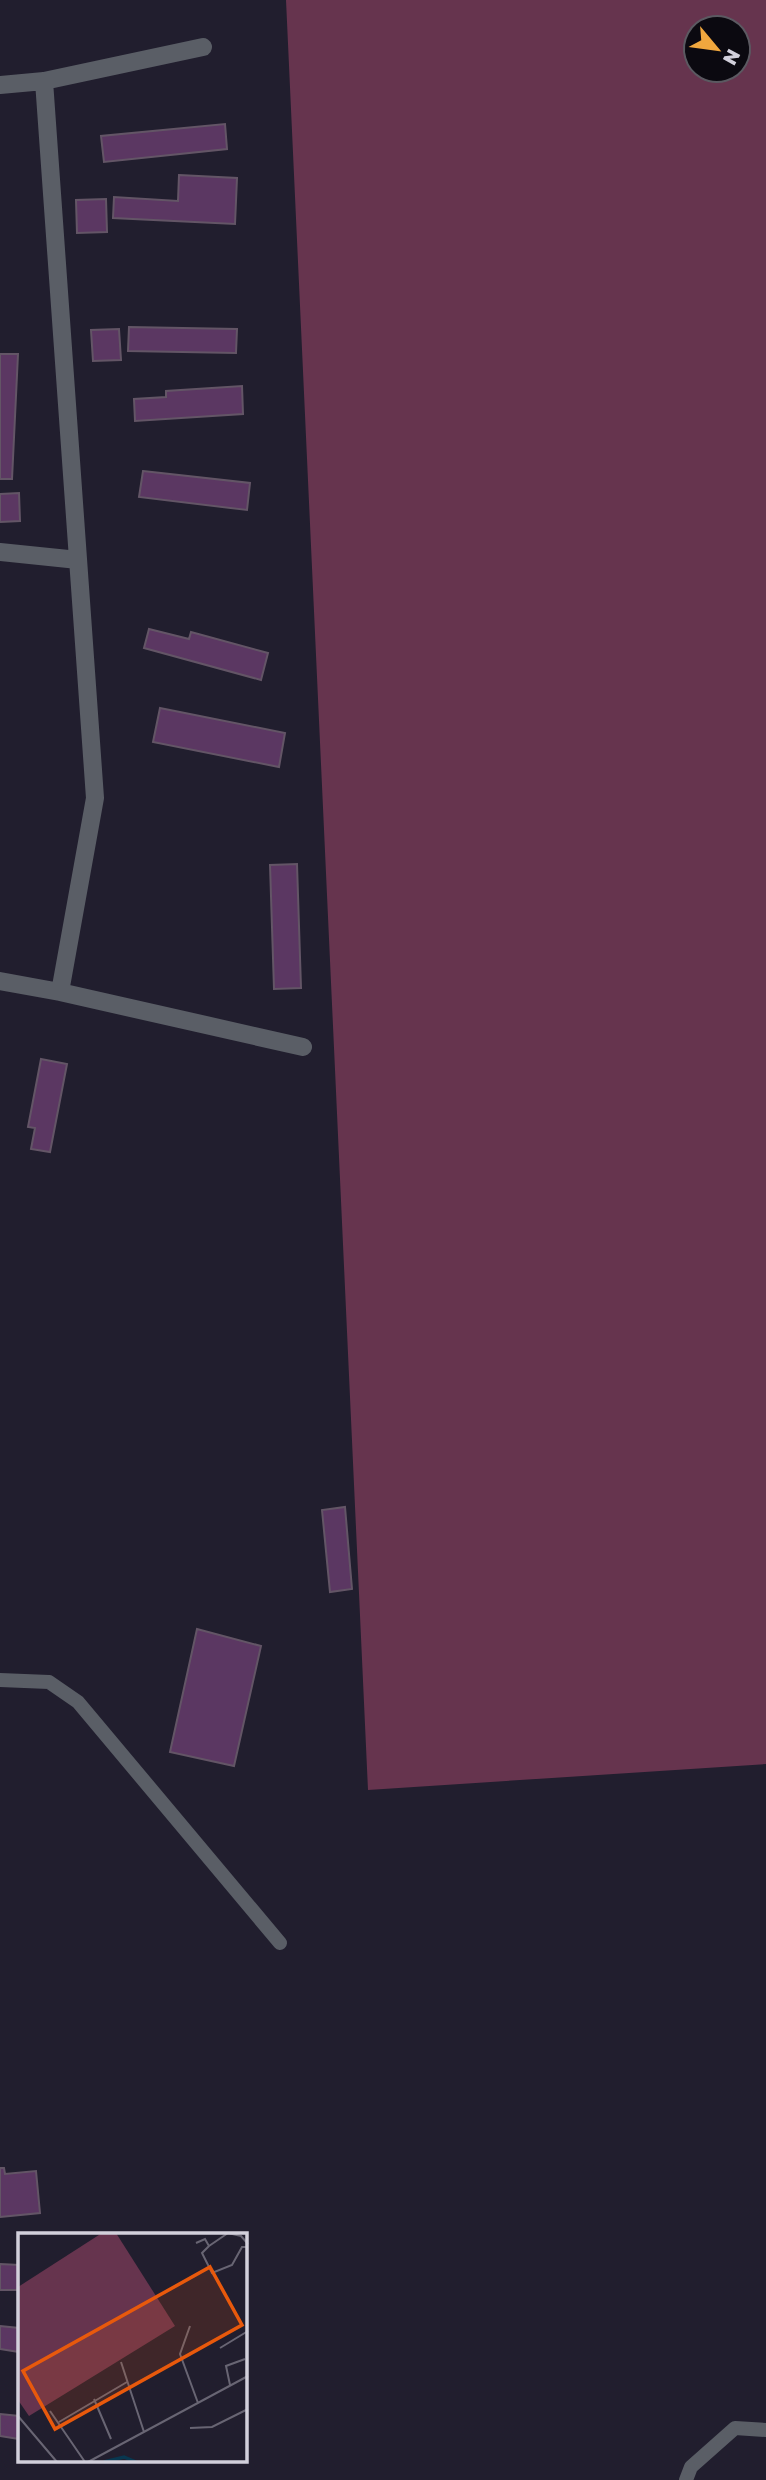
<svg xmlns="http://www.w3.org/2000/svg" width="766" height="2480" font-family="'Golos Text',sans-serif">
  <rect width="100%" height="100%" fill="#211e2e"/>
  <path fill="#66344e" fill-rule="evenodd" d="M286 0H766V1764L368 1790ZM696 28H738V70H696Z"/>
  <path fill="#5b3762" stroke="#635566" stroke-width="2" d="M225 124 227 149 104 162 101 136Z
    M179 175 237 178 235 224 113 218 114 197 178 201Z
    M106 199 107 232 77 233 76 200Z
    M129 327 237 329 236 353 128 351Z
    M119 329 121 360 93 361 91 330Z
    M0 354H18L12 479H0Z
    M242 386 243 414 135 421 134 399 166 397V391Z
    M143 471 250 483 247 510 139 497Z
    M19 493 20 521 0 522V494Z
    M149 629 189 639 191 632 268 653 261 680 144 648Z
    M160 708 285 733 279 767 153 742Z
    M297 864 301 988 274 989 270 865Z
    M41 1059 67 1064 50 1152 31 1149 35 1128 28 1127Z
    M345 1507 352 1589 330 1592 322 1510Z
    M197 1629 261 1646 234 1766 170 1752Z
    M0 2168H4L5 2174 36 2171 40 2213 0 2217Z
    M0 2264 19 2265V2290H0Z
    M0 2326 19 2328V2352L0 2349Z
    M0 2414 19 2416V2439L0 2436Z"/>
  <g fill="none" stroke-linecap="round" stroke-linejoin="round">
    <path stroke="#5a5e66" stroke-width="14" d="M0 1680 49 1682 78 1702 280 1943
      M686 2480 691 2467 735 2428 766 2430"/>
    <path stroke="#5a5e66" stroke-width="18" d="M44 81 95 798 60 992
      M0 85 44 81 203 47
      M0 552 78 560
      M0 981 60 992 303 1047"/>
  </g>
  <g transform="translate(18 2233)">
    <rect width="229" height="229" fill="#211e2e"/>
    <path d="M84 0H98L157 93 11 183 0 167V54Z" fill="#66344e"/>
    <path fill="none" stroke="#083750" stroke-width="3.5" d="M86 229 106 224 118 229"/>
    <path fill="none" stroke="#686573" stroke-width="2" d="M178 10 187 6 191 13 184 20 194 40 214 32 224 14H230M191 13 210 0 223 3 230 11M172 93 162 121 180 170M202 115 230 98M103 129 126 199M212 152 208 133 227 126M76 166 93 206M32 178 67 229M0 183 39 229M41 189 109 149M172 195 194 194 230 176M70 229 230 143"/>
    <path fill="#e8590c" fill-opacity="0.15" stroke="#e8590c" stroke-width="3.5" d="M192 34 224 92 37 196 5 138Z"/>
    <rect width="229" height="229" fill="none" stroke="#d2d0db" stroke-width="3.5"/>
  </g>
  <g transform="translate(717 49) rotate(119)"><circle r="33" fill="#0b0910" stroke="#5b5961" stroke-width="2"/>
  <path d="M0-5L12 26L0 18L-12 26Z" fill="#f0a73e"/>
  <text y="-10" font-size="19" font-weight="bold" text-anchor="middle" fill="#d2d0db">N</text>
  </g>
</svg>
